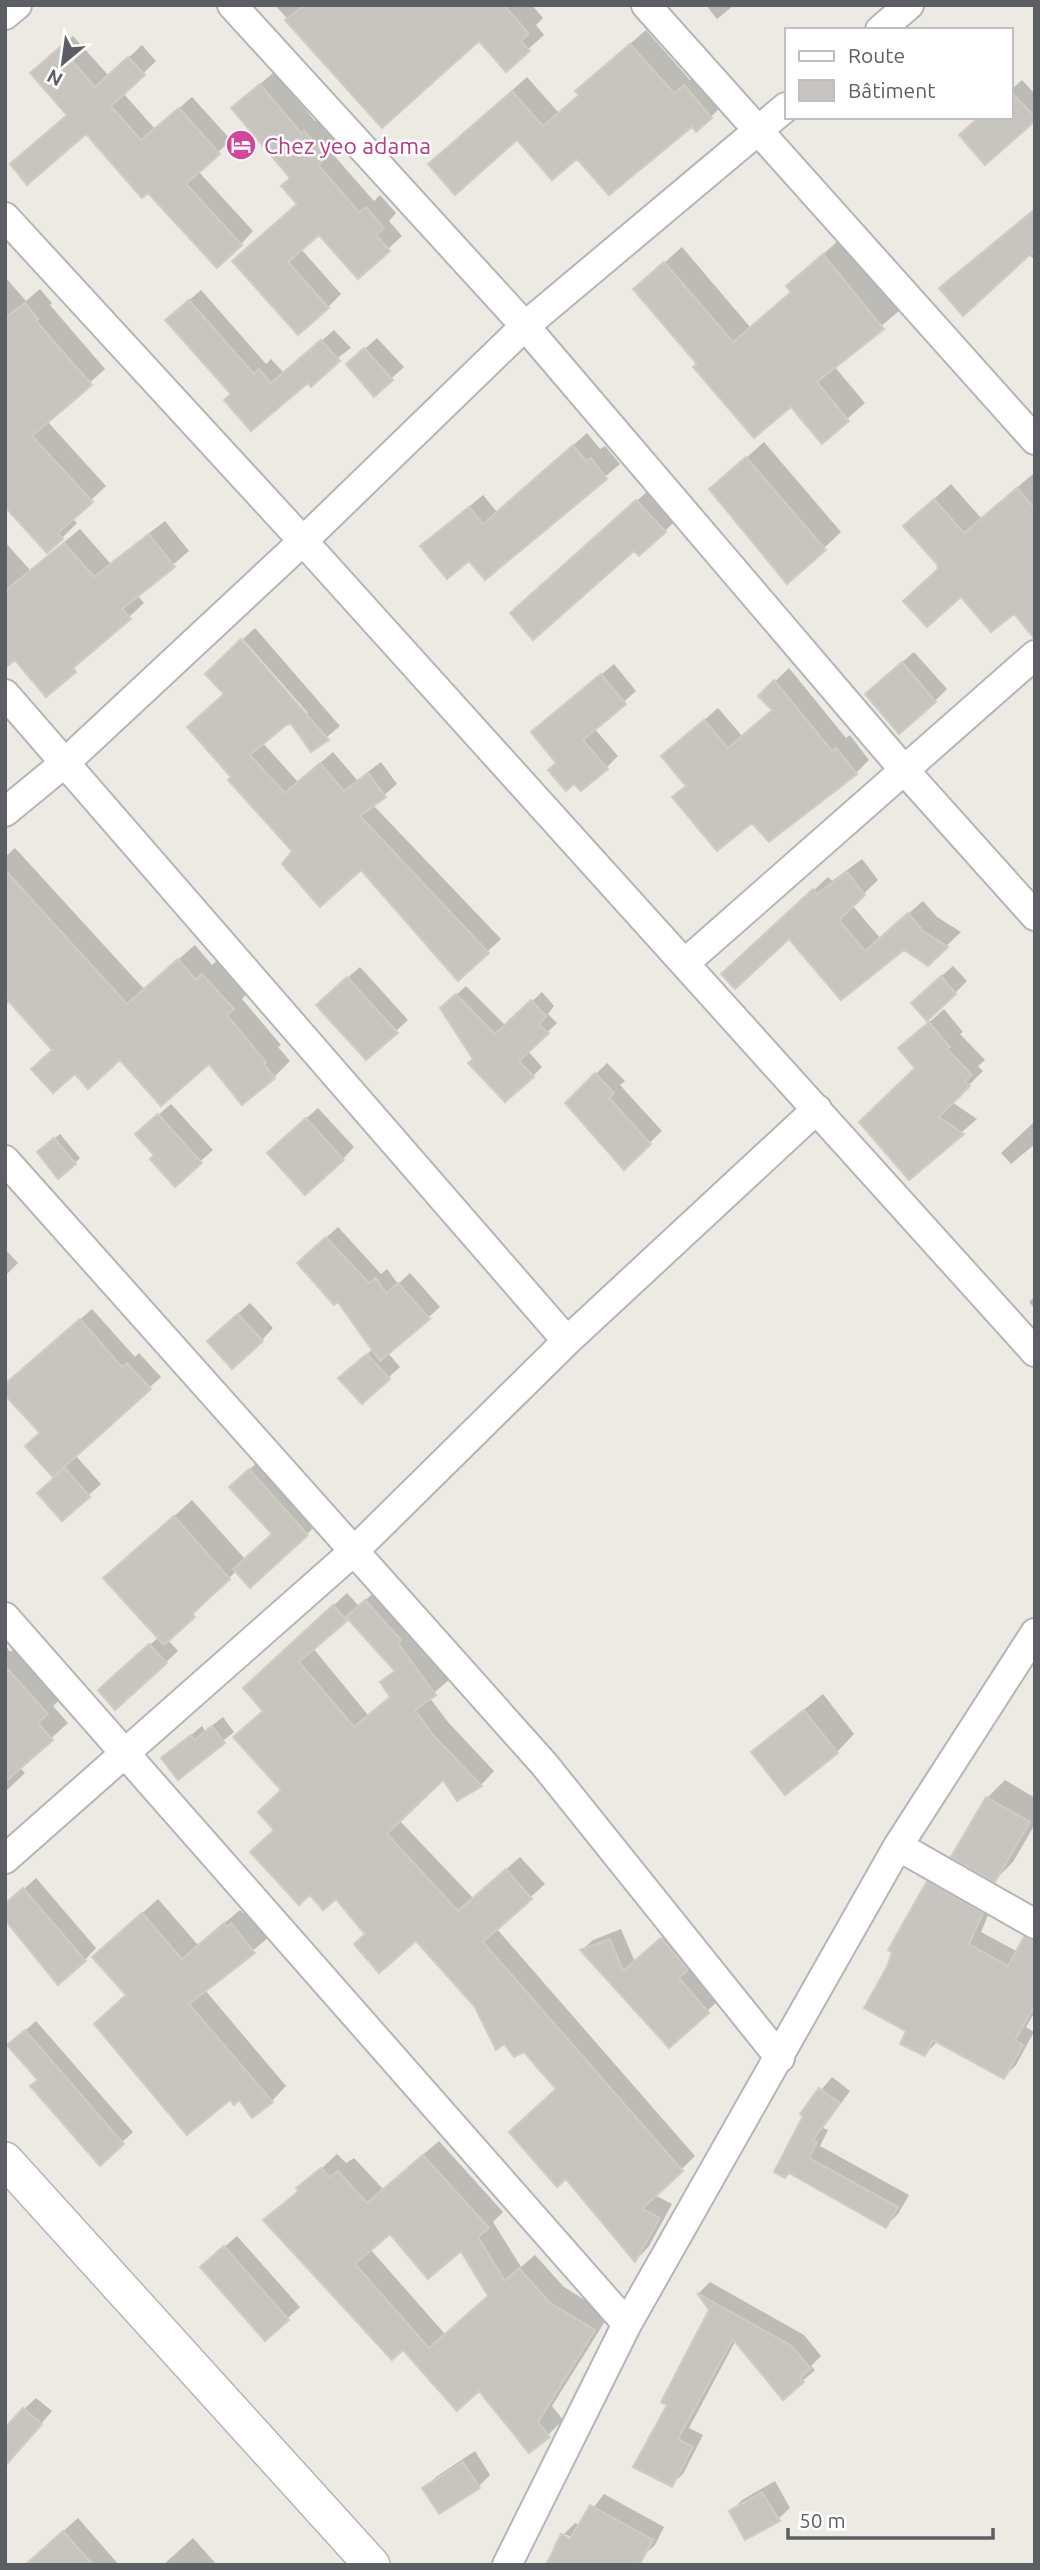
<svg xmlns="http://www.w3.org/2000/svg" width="1040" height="2570" font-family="Ubuntu,sans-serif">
  <rect width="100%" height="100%" fill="#edeae3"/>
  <path fill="#0003" fill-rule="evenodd" d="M275 5H532L543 18 536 25 544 35 506 69 479 39 382 125Z
    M706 5H734L717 19Z
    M646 30 690 80 700 71 725 102 711 117 692 125 645 166 577 156 517 138 445 150 527 77 559 113 580 94 592 77Z
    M73 36 109 76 142 45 156 61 123 93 155 129 192 97 231 140 198 171 253 231 241 244 148 190 69 114 45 60Z
    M274 72 315 121 318 119 339 143 330 151 374 201 380 195 396 213 389 221 402 236 358 277 319 233 301 249 341 294 328 307 235 261 298 204 292 177 233 108Z
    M1022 80 1035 94V119L1010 117V91Z
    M1035 208 1033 258 1028 254 942 288Z
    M840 239 899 311 834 366 865 403 822 441 791 404 699 363 635 289 682 247 750 327 793 291 788 286Z
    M5 277 26 301 40 289 52 303 50 305 105 369 47 421 106 486 72 518 77 523 62 538 5 504Z
    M201 290 266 364 271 359 284 373 334 330 351 348 308 380 233 394 179 309Z
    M377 338 404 367 374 394 360 353Z
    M587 433 600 449 605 446 620 464 485 578 469 558 422 546 483 495 497 512Z
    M764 442 841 532 788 582 711 489Z
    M1033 474 1035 475V613L1014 611 940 568 921 510 951 484 981 518Z
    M649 490 676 520 665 531 523 602Z
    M165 521 189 551 137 595 144 603 46 694 5 648V542L30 570 80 529 110 563Z
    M255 628 340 726 311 750 292 722 285 723 262 742 298 782 333 752 357 780 381 762 397 784 373 805 501 939 458 979 361 867 294 851 189 727 308 713 243 639Z
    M914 652 947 689 935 701 879 682Z
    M614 664 636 691 594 728 618 756 606 768 575 781 558 763 545 721Z
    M789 668 846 738 850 735 869 760 856 773 752 820 675 797 687 784 663 756 718 708 742 736 774 709 760 696Z
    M15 848 144 989 195 945 212 965 219 959 248 992 242 999 281 1045 278 1047 290 1061 274 1077 209 1062 120 1058 54 1049 11 1000 5 1005V857Z
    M862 859 878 880 852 905 880 938 923 901 937 917 961 932 928 963 904 948 841 998 789 936 738 960 828 877 832 881Z
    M953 966 967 981 955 993 925 991Z
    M360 967 408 1020 396 1031 330 993Z
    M466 986 506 1026 542 992 554 1006 548 1014 557 1023 528 1051 542 1067 533 1076 475 1059 452 999Z
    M944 1009 963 1032 960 1034 985 1060 978 1066 983 1071 952 1102 977 1119 910 1177 917 1068 901 1048Z
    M607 1063 625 1081 620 1085 662 1131 624 1167 567 1103Z
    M171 1104 213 1150 175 1184 156 1155 149 1123Z
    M318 1108 354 1147 343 1159 281 1141Z
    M1035 1121V1144L1011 1164 1001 1153Z
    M60 1134 80 1158 75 1163 44 1147Z
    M338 1227 381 1274 387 1269 398 1284 410 1273 440 1307 388 1353 400 1367 388 1378 353 1367 373 1349 310 1252Z
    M5 1249 18 1263 5 1276Z
    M1035 1296V1309L1029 1302Z
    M250 1303 273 1328 262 1340 221 1329Z
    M92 1309 135 1357 139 1353 161 1377 75 1455 101 1484 62 1519 55 1477 27 1446 42 1433 14 1378Z
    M267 1453 325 1517 307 1534 237 1570 168 1640 178 1651 166 1662 112 1678 159 1637 106 1578 192 1500 245 1559 273 1533 249 1470Z
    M379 1588 449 1680 429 1697 448 1722 494 1771 481 1785 457 1799 444 1778 399 1820 473 1898 520 1857 545 1884 496 1928 695 2156 655 2195 672 2204 649 2246 636 2260 558 2088 416 1939 367 1933 337 1896 310 1893 276 1830 283 1789 249 1723 264 1710 259 1675 347 1593 359 1606ZM348 1617 396 1669 382 1683 392 1696 368 1715 313 1648Z
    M5 1645 10 1652 18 1646 63 1697 53 1706 68 1723 19 1767 25 1773 5 1792Z
    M823 1694 854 1734 837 1752H753Z
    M223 1717 234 1732 178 1777 163 1759 202 1726 205 1731Z
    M1005 1780 1035 1798V1824L1013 1862 995 1880 987 1798Z
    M940 1870 994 1901 981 1932 1018 1952 1035 1928V2012L1026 2027 1034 2032 1016 2065 1004 2077 938 2041 925 2054 908 2030 888 1968 928 1882Z
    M36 1878 96 1948 85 1960 5 1906Z
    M158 1899 198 1945 240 1910 243 1913 247 1910 269 1937 205 1990 286 2086 272 2101 239 2098 128 1994 110 1942Z
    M621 1929 635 1962 673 1929 719 2000 670 2045 582 1950 593 1940Z
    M36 2021 133 2132 100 2163 40 2079 20 2035Z
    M832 2077 850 2091 823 2128 828 2130 820 2146 909 2195 898 2214 886 2226 790 2171 805 2115 802 2113Z
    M439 2141 503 2212 493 2222 521 2267 535 2255 564 2287 609 2315 552 2406 563 2420 548 2435 479 2389 403 2347 266 2220 337 2154 346 2163 354 2158 383 2189ZM390 2231 461 2249 489 2295 445 2334 370 2249Z
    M237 2236 300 2307 265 2339 214 2256Z
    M710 2282 804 2335 821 2356 811 2366 815 2370 783 2398 736 2340 689 2428 703 2435 683 2474 671 2485 669 2404 712 2310 699 2293Z
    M36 2398 52 2411 24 2444V2409Z
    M475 2451 490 2475 479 2486 424 2488 436 2477Z
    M775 2481 790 2508 778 2519 731 2511 742 2500Z
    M604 2494 664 2527 655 2545 641 2558 548 2565 563 2535 575 2523 580 2525ZM565 2534 578 2541 565 2538Z
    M78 2518 119 2565H41L48 2545Z
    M193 2538 217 2565H163Z"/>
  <path fill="#c8c5c0" stroke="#d1cbc1" stroke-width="2" fill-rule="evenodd" d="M304 5H504L529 34 521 41 530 51 506 72 479 41 382 128 285 20Z
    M630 44 674 93 684 85 712 118 696 132 692 127 609 195 577 159 552 180 517 140 455 195 428 164 512 91 543 126 579 95 575 91Z
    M60 47 95 87 128 57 145 75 111 106 141 140 179 108 220 154 186 184 242 245 217 268 148 193 142 198 86 134 27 185 10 164 67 115 30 73Z
    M260 84 301 133 304 131 327 157 318 165 359 212 366 207 384 228 376 235 390 251 358 279 319 235 288 262 329 308 298 335 232 261 297 204 281 186 290 178 231 108Z
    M1010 91 1035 117V121L985 165 959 135 979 117H1010Z
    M1035 209V250L963 316 939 288Z
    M823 254 884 329 817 382 849 421 822 444 791 407 754 438 693 367 697 364 633 289 664 262 733 342 791 292 786 286Z
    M189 300 254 374 259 369 271 383 321 340 340 361 311 387 308 383 251 431 224 400 231 394 165 320Z
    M25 303 38 319 36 321 92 385 32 436 93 502 58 533 63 539 47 553 5 507V318Z
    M364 348 393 380 374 397 346 364Z
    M573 445 586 461 591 458 607 479 485 580 469 561 447 579 420 546 469 507 483 524Z
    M746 457 826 550 787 584 709 489Z
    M1017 488 1035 509V639L1014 614 991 632 961 597 927 627 903 601 938 569 937 564 903 526 934 499 964 533Z
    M636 500 666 532 639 556 634 551 533 640 510 613Z
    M149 534 175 567 122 609 131 619 73 668 76 672 46 697 15 660 5 668V591L64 543 94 577Z
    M241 639 329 740 311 752 291 724 286 725 250 755 285 793 320 763 344 791 368 773 386 797 360 816 489 953 458 981 361 870 320 907 282 864 292 851 228 780 231 777 187 727 224 694 205 674Z
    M902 662 936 702 899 734 865 694Z
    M601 674 626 704 583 740 608 769 581 791 574 784 566 791 548 770 556 763 531 732Z
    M774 680 832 751 836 748 857 774 769 842 752 823 717 851 672 797 686 786 661 756 704 720 728 748 772 710 758 696Z
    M5 870 127 1004 178 959 196 980 202 974 234 1009 227 1015 266 1062 264 1064 275 1078 242 1105 209 1064 161 1106 120 1060 88 1089 75 1074 53 1093 31 1069 52 1050 5 997Z
    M847 872 865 895 839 920 865 951 908 913 923 931 948 947 928 966 904 950 841 1000 789 939 735 989 721 974 813 889 817 894Z
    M941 976 956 994 927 1021 911 1003Z
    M347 977 398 1033 366 1060 316 1005Z
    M456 994 495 1034 531 1000 546 1016 539 1025 549 1033 519 1061 534 1077 505 1102 468 1063 473 1059 440 1008Z
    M929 1022 950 1047 947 1049 972 1075 965 1081 970 1086 939 1117 964 1134 909 1180 859 1122 915 1068 898 1048Z
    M595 1073 614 1093 609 1098 651 1144 624 1170 565 1103Z
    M158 1114 202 1163 175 1187 150 1159 154 1155 135 1134Z
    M306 1118 344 1160 305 1195 267 1153Z
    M54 1138 76 1164 58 1179 37 1152Z
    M326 1237 369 1283 376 1278 386 1293 398 1283 430 1319 380 1361 338 1302 334 1305 297 1263Z
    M238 1314 263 1341 232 1369 207 1341Z
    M80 1319 122 1367 127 1363 151 1389 53 1477 25 1446 40 1433 5 1395V1384Z
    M367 1354 390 1379 362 1404 338 1378Z
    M65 1468 90 1497 62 1521 37 1493Z
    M249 1469 308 1535 250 1588 233 1569 272 1534 229 1487Z
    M174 1516 230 1579 192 1614 195 1617 164 1645 103 1578Z
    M365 1600 401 1640 398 1643 436 1695 415 1710 434 1736 482 1786 457 1801 443 1780 387 1834 458 1911 506 1869 532 1899 483 1942 683 2171 642 2209 660 2218 635 2262 566 2179 557 2187 509 2132 556 2089 524 2052 514 2057 504 2044 496 2050 475 2007 416 1941 379 1973 354 1944 365 1934 336 1899 323 1910 310 1895 299 1905 250 1852 274 1830 258 1812 281 1790 233 1737 263 1711 243 1688 333 1605 347 1621 299 1662 354 1727 390 1697 380 1682 395 1671 346 1617Z
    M149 1644 167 1663 115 1710 98 1690Z
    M5 1666 48 1714 38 1723 53 1740 5 1782Z
    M804 1710 838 1753 785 1795 751 1752Z
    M212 1726 225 1743 178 1780 161 1758 191 1735 194 1740Z
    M986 1797 1030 1822 995 1882 951 1857Z
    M927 1881 983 1913 969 1944 1008 1966 1024 1937 1035 1941V2005L1015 2040 1023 2045 1004 2079 933 2040 925 2056 900 2044 906 2031 864 2008 887 1967 892 1952 888 1950Z
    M23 1888 86 1961 58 1985 5 1920V1904Z
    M142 1913 182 1959 224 1923 227 1927 231 1923 255 1953 189 2004 273 2102 252 2118 239 2100 234 2105 230 2100 187 2135 94 2024 126 1995 92 1957Z
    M661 1938 688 1970 679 1978 709 2013 669 2048 580 1950 610 1939 623 1971Z
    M25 2030 124 2144 100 2166 30 2086 38 2080 7 2045Z
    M819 2088 840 2103 813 2140 817 2142 809 2158 898 2207 886 2228 789 2173 785 2178 774 2172 803 2116 800 2114Z
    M423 2155 489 2228 478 2237 505 2281 519 2268 549 2302 595 2330 538 2422 550 2437 529 2453 479 2391 457 2411 403 2350 392 2360 263 2220 299 2191 296 2188 321 2168 330 2177 338 2171 367 2203ZM390 2234 428 2279 461 2251 488 2296 429 2348 355 2264Z
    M224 2246 289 2320 265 2341 200 2267Z
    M697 2293 792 2346 811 2369 800 2377 804 2382 783 2400 733 2339 678 2439 693 2447 672 2487 633 2467 667 2405 661 2402 709 2310Z
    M23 2408 42 2424 5 2466V2428Z
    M463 2462 480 2488 439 2514 422 2488Z
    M762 2492 780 2521 745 2540 729 2511Z
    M590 2505 653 2540 639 2565H546L561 2534 570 2539Z
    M63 2531 93 2565H25Z"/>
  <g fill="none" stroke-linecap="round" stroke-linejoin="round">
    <g stroke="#b3b5b9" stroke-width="32">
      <path id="minor" d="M232 5 525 326 905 771 1035 916
        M646 5 1035 440
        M5 15 17 5
        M880 30 909 5
        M5 217 303 541 1035 1352
        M5 694 567 1341
        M5 812 67 761 303 541 525 326 786 107
        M685 963 1035 655
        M5 1160 544 1764 780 2058
        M5 1617 627 2324
        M898 1846 1035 1924
        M5 1859 354 1551 567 1341 817 1109
        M507 2565 627 2324 898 1846 1035 1633"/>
    </g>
    <g stroke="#b3b5b9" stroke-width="38">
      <path id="tertiary" d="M5 2160 372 2565"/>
    </g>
    <use href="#minor" stroke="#fff" stroke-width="28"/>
    <use href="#tertiary" stroke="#fff" stroke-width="35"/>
  </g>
  <defs>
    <g id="hotel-disc" transform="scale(1.575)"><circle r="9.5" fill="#d1479c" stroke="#fff"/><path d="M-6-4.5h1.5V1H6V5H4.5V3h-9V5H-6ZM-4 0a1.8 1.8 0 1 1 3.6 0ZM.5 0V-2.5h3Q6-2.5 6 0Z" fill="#fff"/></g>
  </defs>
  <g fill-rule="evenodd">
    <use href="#hotel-disc" x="241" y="145"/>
  </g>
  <g text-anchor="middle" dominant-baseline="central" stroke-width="5" stroke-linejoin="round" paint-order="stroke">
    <g font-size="23" fill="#b23c85" stroke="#fff" text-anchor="start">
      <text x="264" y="145">Chez yeo adama</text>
    </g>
  </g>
  <rect width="1040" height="2570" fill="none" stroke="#5b5f63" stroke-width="14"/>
  <rect x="785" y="28" width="228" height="91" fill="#ffffff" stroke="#bdbfc1" stroke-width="2"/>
  <rect x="799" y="51" width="35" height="10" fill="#ffffff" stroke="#bdbfc1" stroke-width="2"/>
  <text x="848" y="63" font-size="21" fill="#5b5f63">Route</text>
  <rect x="799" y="80" width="35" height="21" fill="#c8c5c0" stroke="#bdbfc1" stroke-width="2"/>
  <text x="848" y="98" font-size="21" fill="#5b5f63">Bâtiment</text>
  <g transform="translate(63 63) rotate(209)" stroke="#ffffff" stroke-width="5" paint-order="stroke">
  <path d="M0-5L12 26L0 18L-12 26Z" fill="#5b5f63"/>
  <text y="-10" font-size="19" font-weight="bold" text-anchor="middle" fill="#5b5f63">N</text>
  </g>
  <path d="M788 2528v10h205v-10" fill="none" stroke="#5b5f63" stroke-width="3.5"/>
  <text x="799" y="2528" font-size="21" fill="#5b5f63" stroke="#ffffff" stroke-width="5" paint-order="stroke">50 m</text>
</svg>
